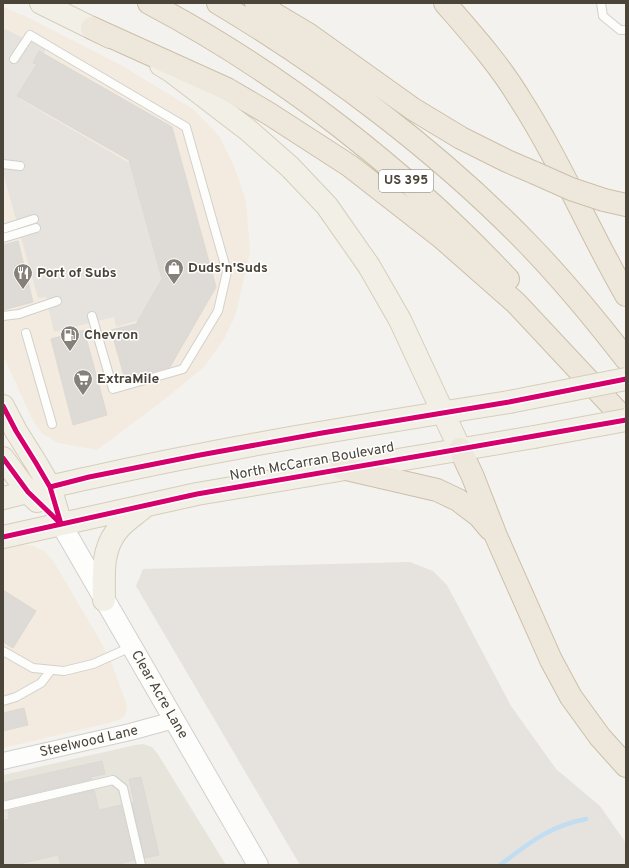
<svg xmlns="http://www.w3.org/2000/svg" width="629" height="868" font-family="Overpass,sans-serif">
  <rect width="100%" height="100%" fill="#f4f2ee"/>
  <path fill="#e7e4dc" d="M143 744 152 747 159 756 226 865H3V775L135 745Z"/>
  <path fill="#f3ebdf" d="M3 7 27 17 121 65 193 109 219 136 234 166 246 201 250 251 236 314 224 339 203 368 165 399 97 450 58 443 43 434 33 421 3 355Z
    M24 545 33 546 44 551 52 559 101 642 112 664 126 702 127 710 125 716 118 720 109 723 3 748V549Z"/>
  <path fill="#e6e2de" d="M410 562 433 571 447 585 511 706 556 769 600 806 626 843V865H300L136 586 143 569Z"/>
  <path fill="#e6e3df" d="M3 28 46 49 20 99 131 164 164 278 139 320 116 327 114 317 54 332 46 297 38 298 3 173Z"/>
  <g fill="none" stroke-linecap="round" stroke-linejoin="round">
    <path stroke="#c0ddf1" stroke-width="4.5" d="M500 865C528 844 549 826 586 819"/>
  </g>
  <path fill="#dedbd6" stroke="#dcd9d4" d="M39 51 172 127 216 287 170 367 125 379 111 330 136 324 162 279 129 160 17 96 37 64 33 63Z
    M18 241 33 302 3 310V245Z
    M84 330 107 415 73 425 51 339Z
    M3 590 36 611 13 648 3 642Z
    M24 708 28 725 3 731V713Z
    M102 761 105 774 91 777 92 779 5 800 3 783Z
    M141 777 159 855 145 858 132 803 134 802 129 779Z
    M94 790 99 810 121 805 134 860 114 865H61L58 855 14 865H3V821L9 819 8 811Z"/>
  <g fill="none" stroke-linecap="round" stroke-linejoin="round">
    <g stroke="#d2d0cb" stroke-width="10">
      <path id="service" d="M601 3 603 16 620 30H626
        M14 59 30 35 186 127 227 272 218 311 183 369 113 389 92 316
        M3 164 20 166
        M3 229 34 219
        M3 238 36 228
        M3 316 19 314 57 301
        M26 333 52 424
        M3 651 33 668 64 671 93 664 131 647
        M3 701 16 697 41 683 51 670
        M3 806 113 780 123 788 141 865"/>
    </g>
    <g stroke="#d2d0cb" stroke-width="18">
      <g id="minor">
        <path id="s1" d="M3 761 130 732 174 720"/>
      </g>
    </g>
    <g stroke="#d2d0cb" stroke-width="22">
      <g id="tertiary">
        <path id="s2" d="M61 524 258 865"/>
      </g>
    </g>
    <g stroke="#d6cebb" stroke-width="24">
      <path id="primary" d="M41 3 110 37
        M161 65 171 71 248 130 290 167 327 206 369 266 400 320 460 449
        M3 406 16 431 36 463 50 487 61 524
        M3 458 28 492 37 501
        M3 498C32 491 60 484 89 478 228 447 369 424 509 402
        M3 537 197 494 534 437
        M104 600C104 577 101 552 116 532 123 522 135 515 144 507"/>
    </g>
    <g stroke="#ccbfa9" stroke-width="24">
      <path id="motorway" d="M149 3C280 72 407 171 508 279
        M218 3C327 68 439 152 528 244 563 280 595 319 626 359
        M256 3 308 34 413 109 461 138 507 161 535 173
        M445 3C472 34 499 64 520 99 560 161 589 231 626 295
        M92 28 227 89 268 113 350 166 441 237 516 303 617 411
        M604 200 626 205
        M460 449 473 477 496 536 551 660 571 697 600 737 626 766
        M342 468 437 490 458 500 479 516 490 529"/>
    </g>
    <use href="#service" stroke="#fdfdfc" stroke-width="8"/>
    <use href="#minor" stroke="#fdfdfc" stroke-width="16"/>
    <use href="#tertiary" stroke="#fdfdfc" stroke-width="20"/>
    <use href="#primary" stroke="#f2efe6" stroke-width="22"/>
    <use href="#motorway" stroke="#ede8db" stroke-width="22"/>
    <g stroke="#d6cebb" stroke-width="24" stroke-linecap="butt">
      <path id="primary-bridge" d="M509 402 626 379
        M534 437 626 420"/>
    </g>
    <g stroke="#ccbfa9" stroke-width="24" stroke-linecap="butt">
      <path id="motorway-bridge" d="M535 173 571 189 604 200"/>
    </g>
    <use href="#primary-bridge" stroke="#f2efe6" stroke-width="22"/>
    <use href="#motorway-bridge" stroke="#ede8db" stroke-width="22"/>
    <g stroke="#fff" stroke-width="8">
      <path id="cycleway" d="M3 406 16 431 36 463 50 487 61 524
        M3 458 28 492 59 522
        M50 487 89 477 200 455 322 433 509 402 626 379
        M3 537 197 494 460 449 626 420"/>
    </g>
    <use href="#cycleway" stroke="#d6006c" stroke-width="5"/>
  </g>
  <defs>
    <g id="shop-pin" transform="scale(1)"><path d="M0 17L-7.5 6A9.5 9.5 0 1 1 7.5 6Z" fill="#868178" stroke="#fff"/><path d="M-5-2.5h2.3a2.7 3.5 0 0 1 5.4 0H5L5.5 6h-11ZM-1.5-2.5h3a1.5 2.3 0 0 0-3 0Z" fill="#fff"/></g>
    <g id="restaurant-pin" transform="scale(1)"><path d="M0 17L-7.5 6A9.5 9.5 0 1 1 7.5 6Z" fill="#868178" stroke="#fff"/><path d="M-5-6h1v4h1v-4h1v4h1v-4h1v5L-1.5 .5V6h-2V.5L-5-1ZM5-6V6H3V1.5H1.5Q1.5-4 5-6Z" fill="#fff"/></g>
    <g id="fuel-pin" transform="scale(1)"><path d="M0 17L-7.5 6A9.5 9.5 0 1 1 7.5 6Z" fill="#868178" stroke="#fff"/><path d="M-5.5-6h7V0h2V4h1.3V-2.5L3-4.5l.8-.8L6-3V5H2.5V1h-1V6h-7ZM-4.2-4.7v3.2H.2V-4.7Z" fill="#fff"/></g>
    <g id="supermarket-pin" transform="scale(1)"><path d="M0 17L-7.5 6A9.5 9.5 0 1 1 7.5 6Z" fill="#868178" stroke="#fff"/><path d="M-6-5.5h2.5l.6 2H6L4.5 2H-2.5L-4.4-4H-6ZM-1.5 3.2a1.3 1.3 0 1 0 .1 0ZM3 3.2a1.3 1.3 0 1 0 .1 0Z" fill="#fff"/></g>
  </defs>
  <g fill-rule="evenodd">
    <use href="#shop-pin" x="174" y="268"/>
    <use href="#restaurant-pin" x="23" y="273"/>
    <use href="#fuel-pin" x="70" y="335"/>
    <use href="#supermarket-pin" x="83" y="379"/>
  </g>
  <g text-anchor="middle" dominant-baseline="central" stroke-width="3" stroke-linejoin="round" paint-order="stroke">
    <rect fill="#fff" stroke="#817c74" stroke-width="1" x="379" y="170" width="54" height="22" rx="3"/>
    <g font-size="13" font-weight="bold" fill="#4b4439">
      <text x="406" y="181">US 395</text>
    </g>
    <g font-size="14" font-weight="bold" fill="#4b4439" stroke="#fff" text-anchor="start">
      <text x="188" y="268">Duds'n'Suds</text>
      <text x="37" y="273">Port of Subs</text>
      <text x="84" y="335">Chevron</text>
      <text x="97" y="379">ExtraMile</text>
    </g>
    <g font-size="14" fill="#4b4439" stroke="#fff">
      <text transform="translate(312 462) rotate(-10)">North McCarran Boulevard</text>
      <text stroke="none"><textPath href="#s2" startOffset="197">Clear Acre Lane</textPath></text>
      <text stroke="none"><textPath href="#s1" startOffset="88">Steelwood Lane</textPath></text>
    </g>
  </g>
  <rect width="629" height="868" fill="none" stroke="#4b4439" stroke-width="8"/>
</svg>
